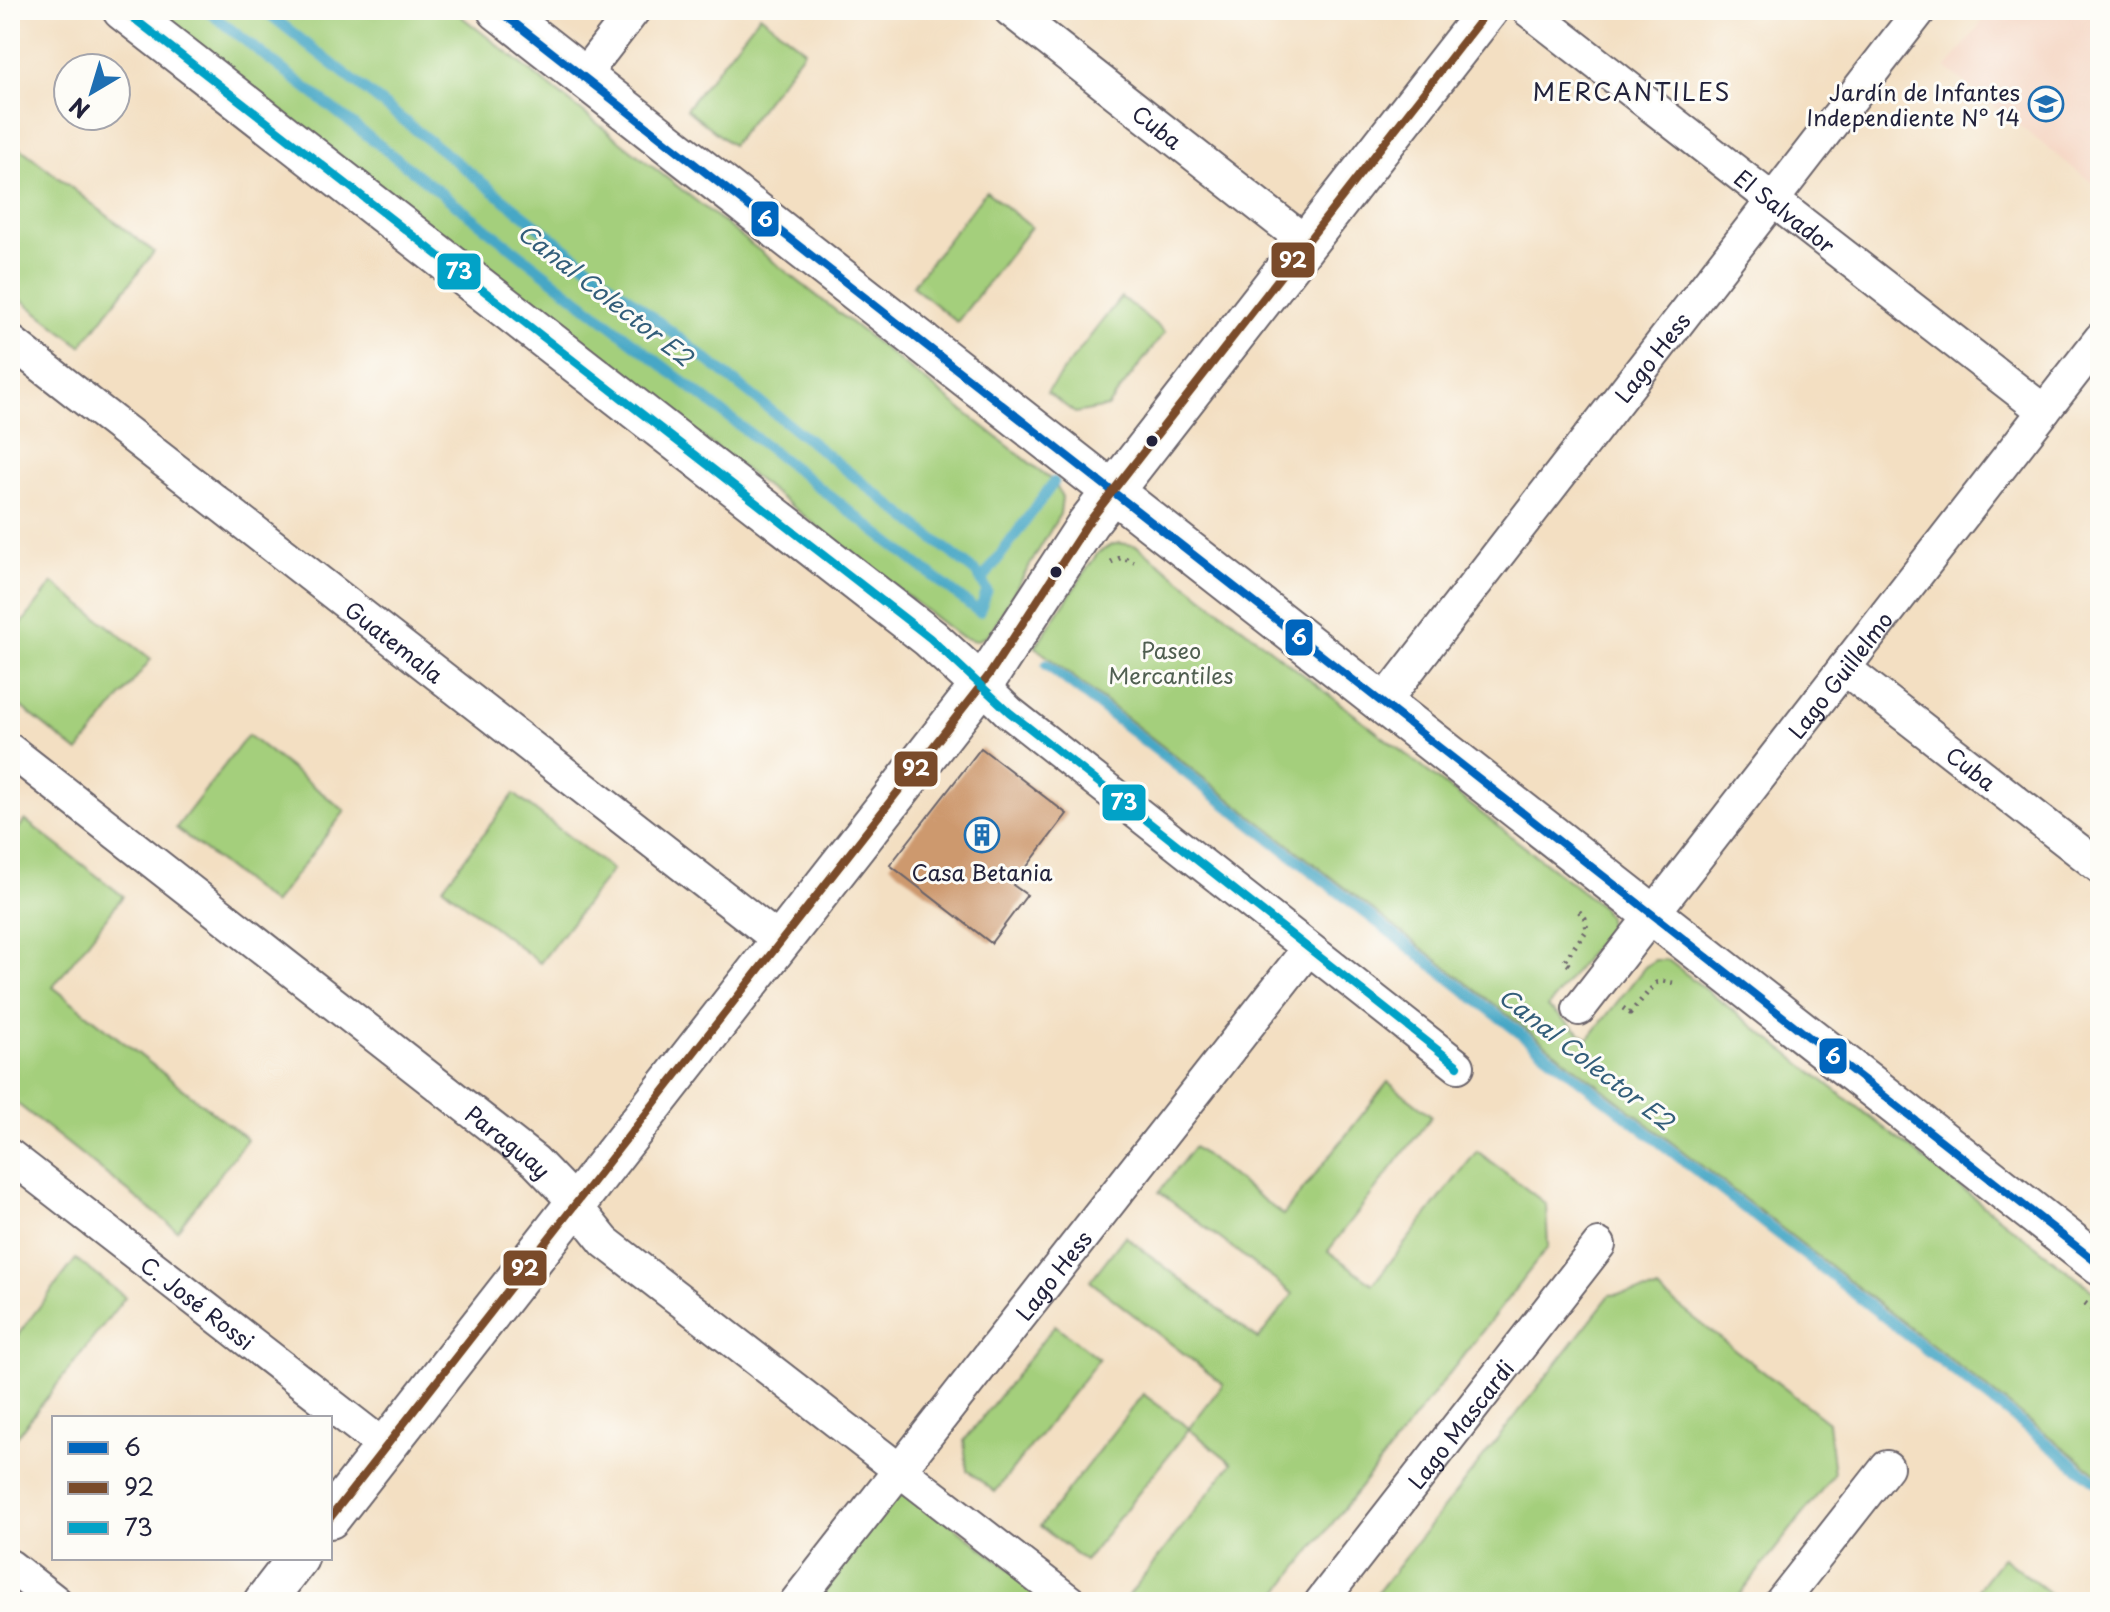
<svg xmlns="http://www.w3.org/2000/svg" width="2110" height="1612" font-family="'Playpen Sans',sans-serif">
  <rect width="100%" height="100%" fill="#fdfcf7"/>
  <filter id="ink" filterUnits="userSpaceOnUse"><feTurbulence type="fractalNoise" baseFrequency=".0125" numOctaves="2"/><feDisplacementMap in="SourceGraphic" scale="16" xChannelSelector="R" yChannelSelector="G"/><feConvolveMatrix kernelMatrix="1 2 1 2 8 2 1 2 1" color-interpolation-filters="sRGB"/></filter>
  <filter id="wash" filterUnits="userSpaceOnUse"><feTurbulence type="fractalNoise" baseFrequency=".006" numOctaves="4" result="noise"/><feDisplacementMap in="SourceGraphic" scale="32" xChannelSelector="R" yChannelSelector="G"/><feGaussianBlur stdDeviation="1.8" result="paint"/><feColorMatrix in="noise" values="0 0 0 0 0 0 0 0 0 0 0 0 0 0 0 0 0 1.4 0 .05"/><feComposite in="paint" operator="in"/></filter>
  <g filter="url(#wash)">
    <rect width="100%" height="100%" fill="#f3dfc2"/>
    <path fill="#f4d3c0" d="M1991 10H2100V189L1946 68Z"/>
    <path fill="#a4cf7b" stroke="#63785b" stroke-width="2" d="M151 10H453L1054 482 1062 497 1060 514 993 628 985 637 975 641 959 636Z
      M760 15 805 50 732 145 686 109Z
      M10 140 154 252 81 346 10 291Z
      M986 191 1031 227 957 322 912 286Z
      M1121 297 1165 332 1107 407 1075 413 1047 392Z
      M1120 543 1137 546 1144 551 1602 907 1608 917V929L1548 1007 1588 1039 1645 967 1655 960H1668L2100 1296V1476L1035 647 1097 554 1111 545Z
      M53 583 151 659 78 752 10 698V639Z
      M248 735 345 811 273 904 176 828Z
      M514 794 612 870 540 963 443 887Z
      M25 820 123 896 53 987 247 1139 177 1230 10 1098V840Z
      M1388 1082 1432 1116 1328 1251 1373 1284 1477 1151 1546 1204 1548 1247 1271 1602H1138L1129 1595 1232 1463 1189 1429 1085 1561 1040 1526 1143 1394 1189 1428 1223 1384 1090 1281 1125 1236 1258 1339 1293 1294 1159 1192 1194 1147 1283 1215Z
      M76 1259 125 1297 10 1445V1345Z
      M1658 1290 1828 1422 1834 1474 1734 1602H1370L1610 1295Z
      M1055 1325 1099 1359 995 1492 967 1470 964 1441Z
      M902 1486 1052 1602H812Z
      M2003 1557 2061 1602H1968Z"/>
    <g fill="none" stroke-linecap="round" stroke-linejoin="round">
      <path stroke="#47a7c6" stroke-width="11" d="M206 10 979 612 987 591 978 574 264 10
        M983 579 1054 482
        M1047 665 2100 1485"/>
    </g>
    <g id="blocks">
      <path fill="#cd996e" d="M981 748 1067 814 1013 885 1027 895 991 943 890 865Z"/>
    </g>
  </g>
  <g filter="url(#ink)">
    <use href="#blocks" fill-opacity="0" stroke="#6b646a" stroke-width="2"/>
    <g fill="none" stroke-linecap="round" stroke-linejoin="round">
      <g stroke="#6b646a" stroke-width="36">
        <g id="minor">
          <path id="s1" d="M1010 10 1307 243"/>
          <path id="s2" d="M1528 10 2044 411"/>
          <path d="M583 76 634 10"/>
          <path id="s3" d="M10 341 780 941"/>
          <path id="s4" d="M1844 668 2100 867"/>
          <path d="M981 685 1009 712 1458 1066"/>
          <path id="s5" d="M1383 703 1920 10"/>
          <path id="s6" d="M10 750 535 1161 563 1190 605 1242 1070 1602"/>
          <path id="s7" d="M1579 1009 2100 339"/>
          <path id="s8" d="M10 1156 385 1447"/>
          <path d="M10 1566 56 1602"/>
          <path id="s9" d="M796 1602 1308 949"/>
          <path id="s10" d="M1321 1602 1599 1245"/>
          <path d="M1781 1602 1887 1467"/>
        </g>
      </g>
      <g stroke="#6b646a" stroke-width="44">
        <path id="tertiary" d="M123 10 930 638 981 685
          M498 10 2100 1265
          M330 1518 989 675 1088 523 1488 10
          M264 1602 298 1558"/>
      </g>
      <path stroke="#6b646a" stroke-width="5" stroke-dasharray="2 6" stroke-linecap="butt" d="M1111 562 1122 557 1134 562
        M1569 965 1564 961 1587 930 1585 918 1577 909
        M1623 1008 1630 1013 1656 983 1661 981 1673 983
        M2085 1303 2100 1315"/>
      <use href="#minor" stroke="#fff" stroke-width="32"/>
      <use href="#tertiary" stroke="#fff" stroke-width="40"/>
      <g stroke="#fdfcf7" stroke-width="14">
        <path id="bus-1" d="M498 10 2100 1265"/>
      </g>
      <g stroke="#fdfcf7" stroke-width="14">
        <path id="bus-2" d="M330 1518 989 675 1088 523 1488 10"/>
      </g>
      <g stroke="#fdfcf7" stroke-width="14">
        <path id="bus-3" d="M123 10 930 638 1009 712 1458 1066"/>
      </g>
      <use href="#bus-1" stroke="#0065bd" stroke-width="8"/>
      <use href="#bus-2" stroke="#7a4b2a" stroke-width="8"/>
      <use href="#bus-3" stroke="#02a2c7" stroke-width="8"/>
    </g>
  </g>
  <defs>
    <g id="school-ring" transform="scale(1.8)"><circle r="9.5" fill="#fdfcf7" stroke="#1f6fb2" stroke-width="1.5"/><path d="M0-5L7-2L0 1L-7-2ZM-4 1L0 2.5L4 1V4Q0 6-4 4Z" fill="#1f6fb2"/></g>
    <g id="building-ring" transform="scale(1.8)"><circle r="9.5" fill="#fdfcf7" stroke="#1f6fb2" stroke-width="1.5"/><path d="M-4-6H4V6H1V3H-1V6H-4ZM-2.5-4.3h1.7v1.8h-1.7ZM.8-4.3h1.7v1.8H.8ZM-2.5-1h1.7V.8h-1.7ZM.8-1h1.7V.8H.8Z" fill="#1f6fb2"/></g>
  </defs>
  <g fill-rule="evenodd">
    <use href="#school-ring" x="2046" y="104"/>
    <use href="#building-ring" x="982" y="835"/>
  </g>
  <g fill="#22223b" stroke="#fdfcf7" stroke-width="3">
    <circle cx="1152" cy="441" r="7"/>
    <circle cx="1056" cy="572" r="7"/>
  </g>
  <g text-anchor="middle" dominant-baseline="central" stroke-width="6" stroke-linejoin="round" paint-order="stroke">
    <g font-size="22" fill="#22223b" stroke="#fdfcf7" text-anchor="end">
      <text x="2020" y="91">Jardín de Infantes<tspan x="2020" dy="25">Independiente N° 14</tspan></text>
      <text x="982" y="871" text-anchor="middle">Casa Betania</text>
    </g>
    <g font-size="22" fill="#22223b" stroke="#fdfcf7">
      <text stroke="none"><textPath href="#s1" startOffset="188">Cuba</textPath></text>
      <text stroke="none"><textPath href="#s2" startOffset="326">El Salvador</textPath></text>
      <text stroke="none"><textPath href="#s5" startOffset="438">Lago Hess</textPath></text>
      <text stroke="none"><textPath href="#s3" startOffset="488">Guatemala</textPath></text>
      <text stroke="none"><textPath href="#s7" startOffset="424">Lago Guillelmo</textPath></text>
      <text stroke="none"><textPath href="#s4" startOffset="162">Cuba</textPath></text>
      <text stroke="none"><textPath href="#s6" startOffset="634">Paraguay</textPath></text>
      <text stroke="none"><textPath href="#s9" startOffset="416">Lago Hess</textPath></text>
      <text stroke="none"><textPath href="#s8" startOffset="238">C. José Rossi</textPath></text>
      <text stroke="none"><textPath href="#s10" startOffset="226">Lago Mascardi</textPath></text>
    </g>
    <g font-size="22" fill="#505f51" stroke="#fdfcf7">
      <text x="1171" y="649">Paseo<tspan x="1171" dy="25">Mercantiles</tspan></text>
    </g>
    <g font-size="24" letter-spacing="2" fill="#22223b" stroke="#fdfcf7">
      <text x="1632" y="91">MERCANTILES</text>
    </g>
    <g font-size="24" font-style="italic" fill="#335e7a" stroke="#fdfcf7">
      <text transform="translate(606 294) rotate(38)">Canal Colector E2</text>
      <text transform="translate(1587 1058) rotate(38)">Canal Colector E2</text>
    </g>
  </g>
  <g stroke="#fdfcf7" stroke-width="3">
    <rect x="750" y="200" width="30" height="38" rx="8" fill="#0065bd"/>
    <rect x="1270" y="241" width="46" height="38" rx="8" fill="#7a4b2a"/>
    <rect x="436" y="252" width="46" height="39" rx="8" fill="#02a2c7"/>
    <rect x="1284" y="618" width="30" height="39" rx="8" fill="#0065bd"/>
    <rect x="893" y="750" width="46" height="38" rx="8" fill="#7a4b2a"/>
    <rect x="1101" y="783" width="46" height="39" rx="8" fill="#02a2c7"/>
    <rect x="1818" y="1037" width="30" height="38" rx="8" fill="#0065bd"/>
    <rect x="502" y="1249" width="46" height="38" rx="8" fill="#7a4b2a"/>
  </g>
  <g font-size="22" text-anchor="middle" font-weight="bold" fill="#fff">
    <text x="765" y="227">6</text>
    <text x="1293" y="268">92</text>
    <text x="459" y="279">73</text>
    <text x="1299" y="645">6</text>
    <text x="916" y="776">92</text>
    <text x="1124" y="810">73</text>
    <text x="1833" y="1064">6</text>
    <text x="525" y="1276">92</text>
  </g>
  <rect width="2110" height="1612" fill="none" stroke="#fdfcf7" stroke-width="40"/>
  <rect x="52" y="1416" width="280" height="144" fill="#fdfcf7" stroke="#a5a5ac" stroke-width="2"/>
  <rect x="68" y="1442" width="40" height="12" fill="#0065bd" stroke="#a5a5ac" stroke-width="2"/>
  <text x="124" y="1456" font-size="24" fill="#22223b">6</text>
  <rect x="68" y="1482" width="40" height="12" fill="#7a4b2a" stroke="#a5a5ac" stroke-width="2"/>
  <text x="124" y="1496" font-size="24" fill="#22223b">92</text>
  <rect x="68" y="1522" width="40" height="12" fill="#02a2c7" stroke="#a5a5ac" stroke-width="2"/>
  <text x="124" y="1536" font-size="24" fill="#22223b">73</text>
  <g transform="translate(92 92) rotate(218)"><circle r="38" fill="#fdfcf7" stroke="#a5a5ac" stroke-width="2"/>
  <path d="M0-6L14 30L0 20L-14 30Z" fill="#1f6fb2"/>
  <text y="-12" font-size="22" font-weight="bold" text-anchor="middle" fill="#22223b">N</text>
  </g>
</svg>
